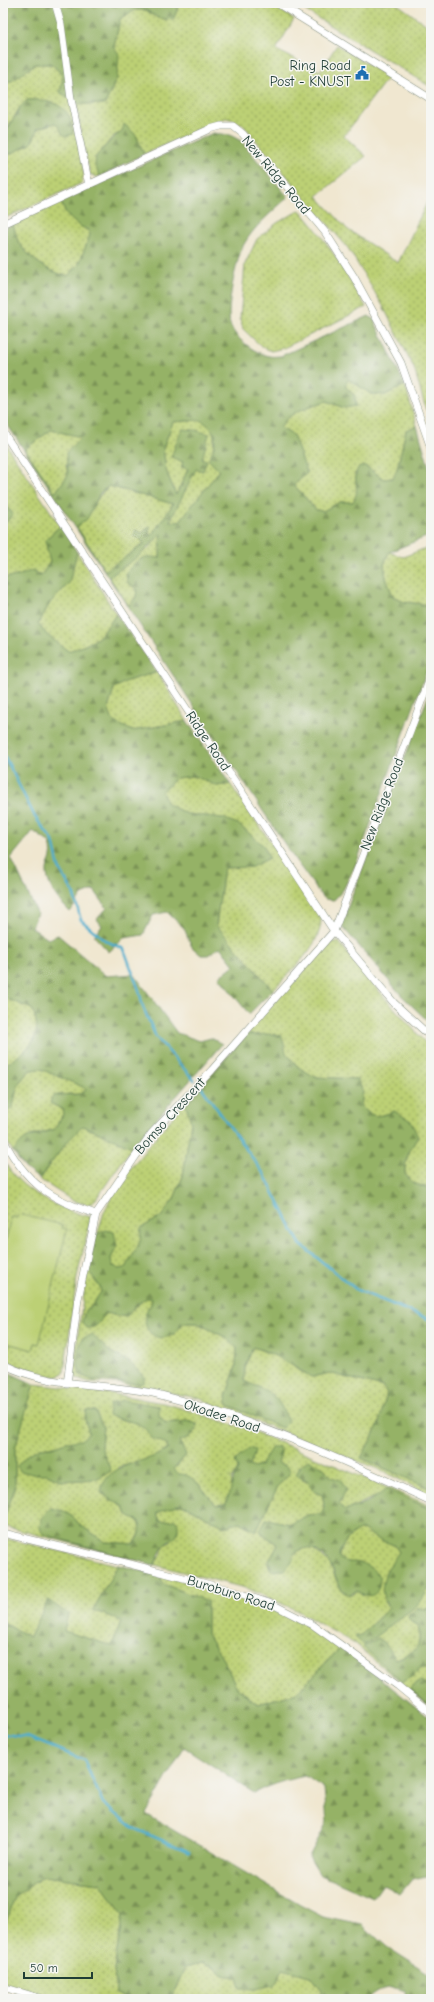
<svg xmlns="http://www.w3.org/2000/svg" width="434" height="2002" font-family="'Comic Neue',sans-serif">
  <defs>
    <pattern id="grass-dots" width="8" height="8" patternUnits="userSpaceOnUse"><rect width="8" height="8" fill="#bcd074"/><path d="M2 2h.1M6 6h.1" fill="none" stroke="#98aa60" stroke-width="1.8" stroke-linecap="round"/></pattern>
    <pattern id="forest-firs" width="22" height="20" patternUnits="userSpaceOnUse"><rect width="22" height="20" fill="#95b266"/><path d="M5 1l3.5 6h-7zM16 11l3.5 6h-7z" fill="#799255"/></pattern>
  </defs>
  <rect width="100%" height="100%" fill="#f6f6f2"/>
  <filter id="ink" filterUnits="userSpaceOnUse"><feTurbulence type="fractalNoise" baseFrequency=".025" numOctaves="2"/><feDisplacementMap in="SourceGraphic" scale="8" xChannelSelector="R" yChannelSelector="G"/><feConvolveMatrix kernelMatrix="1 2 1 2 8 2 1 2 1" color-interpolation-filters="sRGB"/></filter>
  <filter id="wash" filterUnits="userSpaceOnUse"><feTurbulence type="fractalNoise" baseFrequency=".012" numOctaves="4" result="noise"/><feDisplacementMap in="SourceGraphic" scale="16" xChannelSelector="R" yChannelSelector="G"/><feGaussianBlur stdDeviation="0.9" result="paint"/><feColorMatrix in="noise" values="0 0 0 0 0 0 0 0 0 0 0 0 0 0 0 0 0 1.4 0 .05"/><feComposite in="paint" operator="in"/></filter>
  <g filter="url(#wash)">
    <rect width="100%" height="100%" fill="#f0e7d0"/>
    <path fill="url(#grass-dots)" stroke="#6e8654" fill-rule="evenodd" d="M180 3H268L294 19 276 50 320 71 337 45 388 77 344 136 366 156 317 196 347 229 398 263 431 194V404L426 410 414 368 383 306 348 248 243 125 234 120 226 118 144 154 136 135C108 129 114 140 96 156L101 176 96 177 90 174 80 130 77 104H105L117 78 114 47 120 19 135 10H146L158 18 173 20Z
      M293 3H396L431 28V87Z
      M35 64H52L63 76 70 98 84 174 82 183 3 219V157L31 144 39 128 55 123 60 128 57 104 36 100H27L20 107 7 129 3 131V85L15 79Z
      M61 201C65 216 74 224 88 230L90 235 79 264 68 276C49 273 29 258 19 243 16 238 15 230 13 224Z
      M300 210C327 240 346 273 366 307L284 348 271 351 261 346 243 329 240 318 245 264 257 239 277 223Z
      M348 378 371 394 385 395 405 385 417 426 406 430 397 469 393 478 384 479 365 466 355 473 358 495 353 502H340L323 511 316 510 294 485 280 428C288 411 311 406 327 401L344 408 355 396 345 386Z
      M200 420C220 430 213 434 213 452 213 458 217 465 219 471L179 522 170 521 196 468 203 471 202 459 182 429 176 446H174L188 469 176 496 166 470 163 448 173 422Z
      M51 430 82 437 76 442 66 465 68 475 55 493 25 449Z
      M3 440 60 526 45 540 50 562 41 576 33 571 18 576 3 578V526L13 514 3 503Z
      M109 486 173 504 151 537 149 533 150 526 142 533 135 530 144 544 105 571 77 527C92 515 94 498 109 486Z
      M161 533 160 558C144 559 134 558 126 575L128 583 137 589 136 597 129 606 109 577 149 548Z
      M431 546V605L404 602 393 596 386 578 384 564 389 552 403 557Z
      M77 552 116 614C100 639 96 642 68 651L47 635 38 624 50 603 69 583Z
      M157 672 187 721 132 731 113 721 108 709 114 688 127 681Z
      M194 776 217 786 230 784 320 913C327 942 291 970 273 990L216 925 224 868 252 867 222 818 187 814 167 804 162 791 176 778Z
      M333 942H339L361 971 431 1049V1189L413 1183 405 1174C404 1160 410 1149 418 1137L395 1111C380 1117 372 1119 361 1106L363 1091 357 1079 315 1077 298 1067 286 1053 247 1035 186 1104 191 1122 183 1176 174 1199 161 1217 141 1228V1242L126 1268 119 1269 112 1265 111 1258 117 1247 97 1234 94 1280 100 1287 101 1292 90 1308 102 1318 105 1313C109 1313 114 1316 117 1316 131 1316 136 1304 147 1298L152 1299 151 1305 147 1308 172 1336 183 1323H197L225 1337 237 1348 236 1366 226 1397 228 1405 282 1428 272 1394 244 1381 245 1368 253 1347 288 1361 296 1369 312 1377 329 1373 383 1387 387 1393 378 1426 361 1458 431 1489V1495L378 1469 198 1398 118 1383 89 1382 74 1377 75 1355 88 1266 104 1212 119 1182 171 1119 326 944ZM99 1342 109 1351 129 1362 144 1377 140 1384 104 1380H92Z
      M3 997 32 1009C46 1039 26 1052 3 1066Z
      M41 1069 83 1087 86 1090C79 1097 76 1093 68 1094 62 1095 56 1100 50 1103L64 1110 63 1114 55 1129 30 1136 13 1152 3 1134V1115L6 1113 18 1084 30 1070Z
      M83 1126 132 1147 96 1199 89 1205 73 1201 39 1179 67 1142Z
      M3 1159C19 1191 58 1209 91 1217L77 1277 64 1372 61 1375 56 1377 18 1366 3 1358V1342L33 1350 35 1343 38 1344 66 1229 62 1228 63 1225 12 1217 5 1245H3Z
      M34 1384 108 1393 168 1404 253 1431 431 1506V1509C415 1501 398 1493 380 1496 370 1497 356 1507 345 1510L339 1505 343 1498 331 1477 322 1466 302 1480 308 1482 313 1490 323 1496 324 1508 321 1514 308 1515 291 1524 266 1519 262 1533 278 1545 268 1563 293 1555 303 1548H312L330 1564 337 1582 343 1592 352 1595 357 1591 364 1595 371 1568C359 1562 349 1566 339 1558 339 1547 352 1531 363 1529 368 1532 374 1538 380 1540 389 1544 393 1542 399 1552L385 1574 384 1602 389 1608 361 1635 356 1636 364 1645 431 1585V1609L417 1608 410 1621 418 1625C422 1648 417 1651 396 1659L384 1642 377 1638 413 1676 421 1667 431 1669V1688L421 1681 410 1689 431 1708 355 1644 296 1610 249 1589 3 1526V1521L15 1488V1448ZM86 1410 95 1411 103 1427 101 1447 111 1471 96 1479 62 1481 47 1474 40 1448C54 1447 67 1442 81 1441L89 1433 85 1419ZM159 1416 165 1423 187 1421 197 1424 196 1431 188 1438 179 1441 186 1455 174 1469 179 1474 198 1483 216 1505 225 1504 231 1494 232 1479 238 1469 253 1459 250 1466 254 1468 260 1466 264 1461 281 1452 278 1463 291 1472 278 1486 256 1531 239 1522 225 1527 186 1506 177 1505 157 1513 160 1521 168 1520 171 1542 164 1545 161 1555 154 1565 43 1534 51 1508 63 1511 73 1517 80 1525 105 1542 134 1544C138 1538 146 1524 137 1520 134 1518 130 1517 127 1516L124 1507 109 1499 119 1467 158 1456 168 1449 167 1444 138 1423 118 1419Z
      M3 1538 118 1565 93 1610 121 1621 112 1646 63 1631 48 1600 30 1637 3 1623Z
      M159 1575C200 1586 241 1595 280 1612 301 1621 321 1635 341 1647L297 1693 258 1704 237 1688 225 1663 207 1634V1601L163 1584Z
      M44 1876 100 1883 123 1915 114 1969 116 1994 131 1999H58L3 1983V1930L16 1895Z
      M201 1963 215 1968 223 1975 238 1977 283 1969 311 1976 322 1990 318 1999H171L185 1967Z"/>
    <path fill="url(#forest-firs)" stroke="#5a784d" fill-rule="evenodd" d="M3 3H180L173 20 158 18 146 10H135L120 19 114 47 119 54 117 78 105 104H77L60 92 63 76 52 64H35L15 79 3 85Z
      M27 100C43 99 63 102 70 118 72 123 72 129 73 134L65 136 61 132 60 128 55 123 38 128 31 144 3 157V131L8 129 20 107Z
      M124 124 136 135 144 154 101 176 99 175 95 165 96 156C106 147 110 138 122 132Z
      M213 133 230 135 241 141 288 197C272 212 253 227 243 246 236 260 226 309 230 324 234 338 256 354 269 356 273 357 278 356 281 356L369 316 374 320 405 385 385 395 371 394 348 379 345 386 355 396 356 406 344 408 327 401C311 406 288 411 280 428L293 435 307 473 294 485 316 510 323 511 340 502H353C361 490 352 480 358 468L365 466 384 479 393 478 397 469 406 430 417 426 431 474V535L389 552 384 564 386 578 393 596 404 602 431 605V659L356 864 343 890 334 900 325 899 321 895 296 861 3 418V229L13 224C15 230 16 238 19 243 29 258 49 273 68 276L79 264 90 235 88 230C74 224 65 216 61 201ZM200 420C217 429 219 443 208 459L219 471 179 522 170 521 196 469 203 471 207 460 202 459 209 434 195 430 182 429 171 457 183 462 181 467 188 469 176 495 166 470 163 448 173 422ZM51 430 81 437 66 453 68 475 55 493 25 449ZM109 486 173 504 151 536 149 533 150 526 142 533 135 530 133 536 141 539 144 544 105 571 77 527 87 519 100 493ZM161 534 160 558C157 558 154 557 150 557 139 557 130 566 126 575L128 583 137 589 136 597 129 606 109 577 139 556Z
      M3 503 13 514 3 526Z
      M60 526 77 552 69 583 50 603 38 624 47 635 68 651C97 642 100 639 116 614L157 672 127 681 114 688 108 709 113 721 132 731 187 721 230 784 217 786 194 776 176 778 162 791 167 804 187 814 222 818 238 824 264 846 269 858 252 867 224 868 216 925 273 990 249 1014 219 977 234 965 220 947 208 955H201L192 947 184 928 167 912 153 915 143 935 124 938 109 952 94 936 102 926 97 919 107 908 94 890 82 895 70 912C60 902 48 889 47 873 46 862 55 860 50 843L33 831 11 858 37 913 32 928 48 939 58 935 106 976 134 974 177 1033 200 1041 211 1038 222 1044 132 1147 83 1126 67 1142 39 1179 25 1168 13 1152C27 1133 35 1137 55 1129L63 1114 64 1110 50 1103 52 1097C63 1091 77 1099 86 1090L83 1087 41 1069 30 1070 18 1084 13 1107 3 1115V1066C26 1052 46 1039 32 1009L3 997V578L18 576 33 570 41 576 50 562 45 540Z
      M431 689V1024L402 996 341 925Z
      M270 1034 282 1036 286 1053 298 1067 315 1077 357 1079 363 1091 361 1106C372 1119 380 1117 394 1111L411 1121 418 1137C410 1149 404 1160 405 1174L413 1183 431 1189V1489L361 1458 378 1426 387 1393 383 1387 329 1373 312 1377C291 1366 277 1354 253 1347L245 1368 244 1381C271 1393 277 1392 288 1422L282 1428 228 1405 226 1397 236 1366 237 1348 225 1337 197 1323H183C180 1327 175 1334 170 1336 150 1345 136 1318 151 1305L152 1299 147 1298 139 1303 125 1317 105 1313C100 1322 97 1329 86 1328L82 1323 85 1310 90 1308 101 1292 100 1287 88 1270 97 1234 106 1230 114 1232 117 1247 111 1258 112 1265 119 1269 126 1268 140 1242 141 1228 161 1217 174 1199 183 1176 191 1122 186 1105 247 1035Z
      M92 1335 109 1351 129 1362 144 1377V1382L140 1384 104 1380H92L80 1375C77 1361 76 1351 83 1338Z
      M3 1370 34 1384 15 1448V1488L3 1521Z
      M123 1400 159 1406V1416L165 1423 187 1421 197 1424 196 1431 188 1438 179 1441 186 1455 174 1469 179 1474C196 1474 205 1494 216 1505L225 1504C232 1492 231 1481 238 1469L235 1461 249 1448 255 1450 250 1466 254 1468 260 1466 272 1447H279L281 1452 278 1463 286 1466 291 1472 278 1486 256 1531 239 1522 225 1527 186 1506 177 1505 157 1513 160 1521 175 1520 178 1524C179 1544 169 1537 163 1547 159 1553 158 1559 154 1565L43 1534C36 1525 43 1514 51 1508L63 1511 73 1517 80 1525 105 1542 134 1544C140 1537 143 1528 138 1520 127 1518 128 1516 124 1507L101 1493C104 1461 147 1465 168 1449L167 1444 151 1438C142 1418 126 1423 108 1415L110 1404Z
      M86 1410 95 1411 103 1427 101 1447 111 1471 96 1479 62 1481 47 1474H33L20 1471 17 1466 27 1455 40 1448 53 1447 66 1442 81 1440 89 1433 85 1419Z
      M308 1460 322 1466 331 1477 341 1480 346 1489 339 1505 345 1510C360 1506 374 1500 386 1489L431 1509 430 1587 419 1604 364 1645 355 1637 361 1635 389 1608C375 1589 386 1570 399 1552 394 1542 389 1544 380 1540 374 1538 368 1532 363 1529 352 1531 338 1547 339 1558 347 1564 352 1561 361 1563 368 1565 375 1571 380 1576 380 1592 374 1602 357 1591L348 1595C336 1587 337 1574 329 1563 320 1550 306 1542 293 1555L295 1557 285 1570 271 1571 268 1563 278 1545 262 1533 260 1530 266 1519 291 1524 308 1515 321 1514 324 1507 323 1496 313 1490 308 1482 296 1475 300 1466Z
      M118 1565 159 1575 163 1584 207 1601V1634L225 1663 237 1688 258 1704 297 1693 341 1647 431 1719V1875L412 1879 400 1894 383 1884 373 1898 320 1875 309 1857 327 1822 324 1788 305 1776C286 1780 271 1784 254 1793L184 1747 146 1814 300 1905 323 1917 362 1925 387 1947 431 1975V1999H406L405 1991C391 1985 378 1988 368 1999H318L322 1990 311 1976 283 1969 275 1985 255 1989 240 1988 237 1977 223 1975 215 1968 201 1963 185 1967 171 1999H131L116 1994 114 1969 123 1915 100 1883 44 1876 16 1895 3 1930V1623L30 1637 48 1600 68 1614 64 1631 112 1646 121 1621 93 1610Z
      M417 1608 431 1609V1669L421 1667 413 1676 402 1682 363 1647 377 1638 384 1642 396 1659C417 1652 422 1647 418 1625L410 1621 408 1616Z
      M421 1681 431 1688V1707L410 1689 411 1686Z"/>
    <path fill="#bcd074" stroke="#6e8654" d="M18 1214 63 1225 62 1228 67 1229 39 1344 35 1343 33 1350 3 1342V1245H5L11 1217 17 1218Z"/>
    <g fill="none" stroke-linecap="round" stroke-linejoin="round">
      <path stroke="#50aece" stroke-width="2.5" d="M3 753 35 817 53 841 59 868 73 892 81 920 106 941 124 949 139 990 143 1007 156 1037 194 1080
        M202 1088 264 1174 300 1244 357 1290 431 1320
        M3 1734 27 1737 84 1760 103 1803 133 1828 190 1852"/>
    </g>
  </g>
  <g filter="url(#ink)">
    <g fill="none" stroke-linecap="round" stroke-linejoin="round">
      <g stroke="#889282" stroke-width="8">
        <path id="minor" d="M55 3 61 24 71 99 89 185
          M277 3 431 99
          M3 224 210 129 221 126H233L243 134 325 232 354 277 401 363 431 448
          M3 432 334 931 394 1003 431 1037
          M3 1139C26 1183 49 1199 96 1214
          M3 1364C51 1389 106 1382 157 1394 251 1418 343 1460 431 1501
          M67 1384 78 1299 96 1214 151 1134 212 1070 334 931 431 676
          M3 1533 130 1564 226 1589 272 1604 313 1625 398 1686 431 1713
          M3 1987 43 1999"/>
      </g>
      <use href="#minor" stroke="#fff" stroke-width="7"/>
    </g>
  </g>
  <defs>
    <g id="civic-bare" transform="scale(1.08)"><path d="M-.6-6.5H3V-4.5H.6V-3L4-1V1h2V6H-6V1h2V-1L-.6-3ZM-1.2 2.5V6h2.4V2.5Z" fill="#1f6fb2" stroke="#f6f6f2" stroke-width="2.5" paint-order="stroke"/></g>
  </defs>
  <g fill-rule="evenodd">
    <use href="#civic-bare" x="362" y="73"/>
  </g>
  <g text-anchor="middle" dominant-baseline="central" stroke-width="3" stroke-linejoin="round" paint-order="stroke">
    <g font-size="14" fill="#1f3d34" stroke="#f6f6f2" text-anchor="end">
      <text x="351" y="65">Ring Road<tspan x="351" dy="16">Post - KNUST</tspan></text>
    </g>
    <g font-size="14" fill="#1f3d34" stroke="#f6f6f2">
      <text transform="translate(276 175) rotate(50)">New Ridge Road</text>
      <text transform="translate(208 741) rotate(56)">Ridge Road</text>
      <text transform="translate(382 804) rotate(-69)">New Ridge Road</text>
      <text transform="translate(170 1116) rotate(-48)">Bomso Crescent</text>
      <text transform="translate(222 1416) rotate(18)">Okodee Road</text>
      <text transform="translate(231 1593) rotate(17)">Buroburo Road</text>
    </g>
  </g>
  <rect width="434" height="2002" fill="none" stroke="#f6f6f2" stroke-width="16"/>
  <path d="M24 1972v6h68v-6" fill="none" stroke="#1f3d34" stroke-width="2"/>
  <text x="30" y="1972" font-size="12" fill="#1f3d34" stroke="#f6f6f2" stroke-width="3" paint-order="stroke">50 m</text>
</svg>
